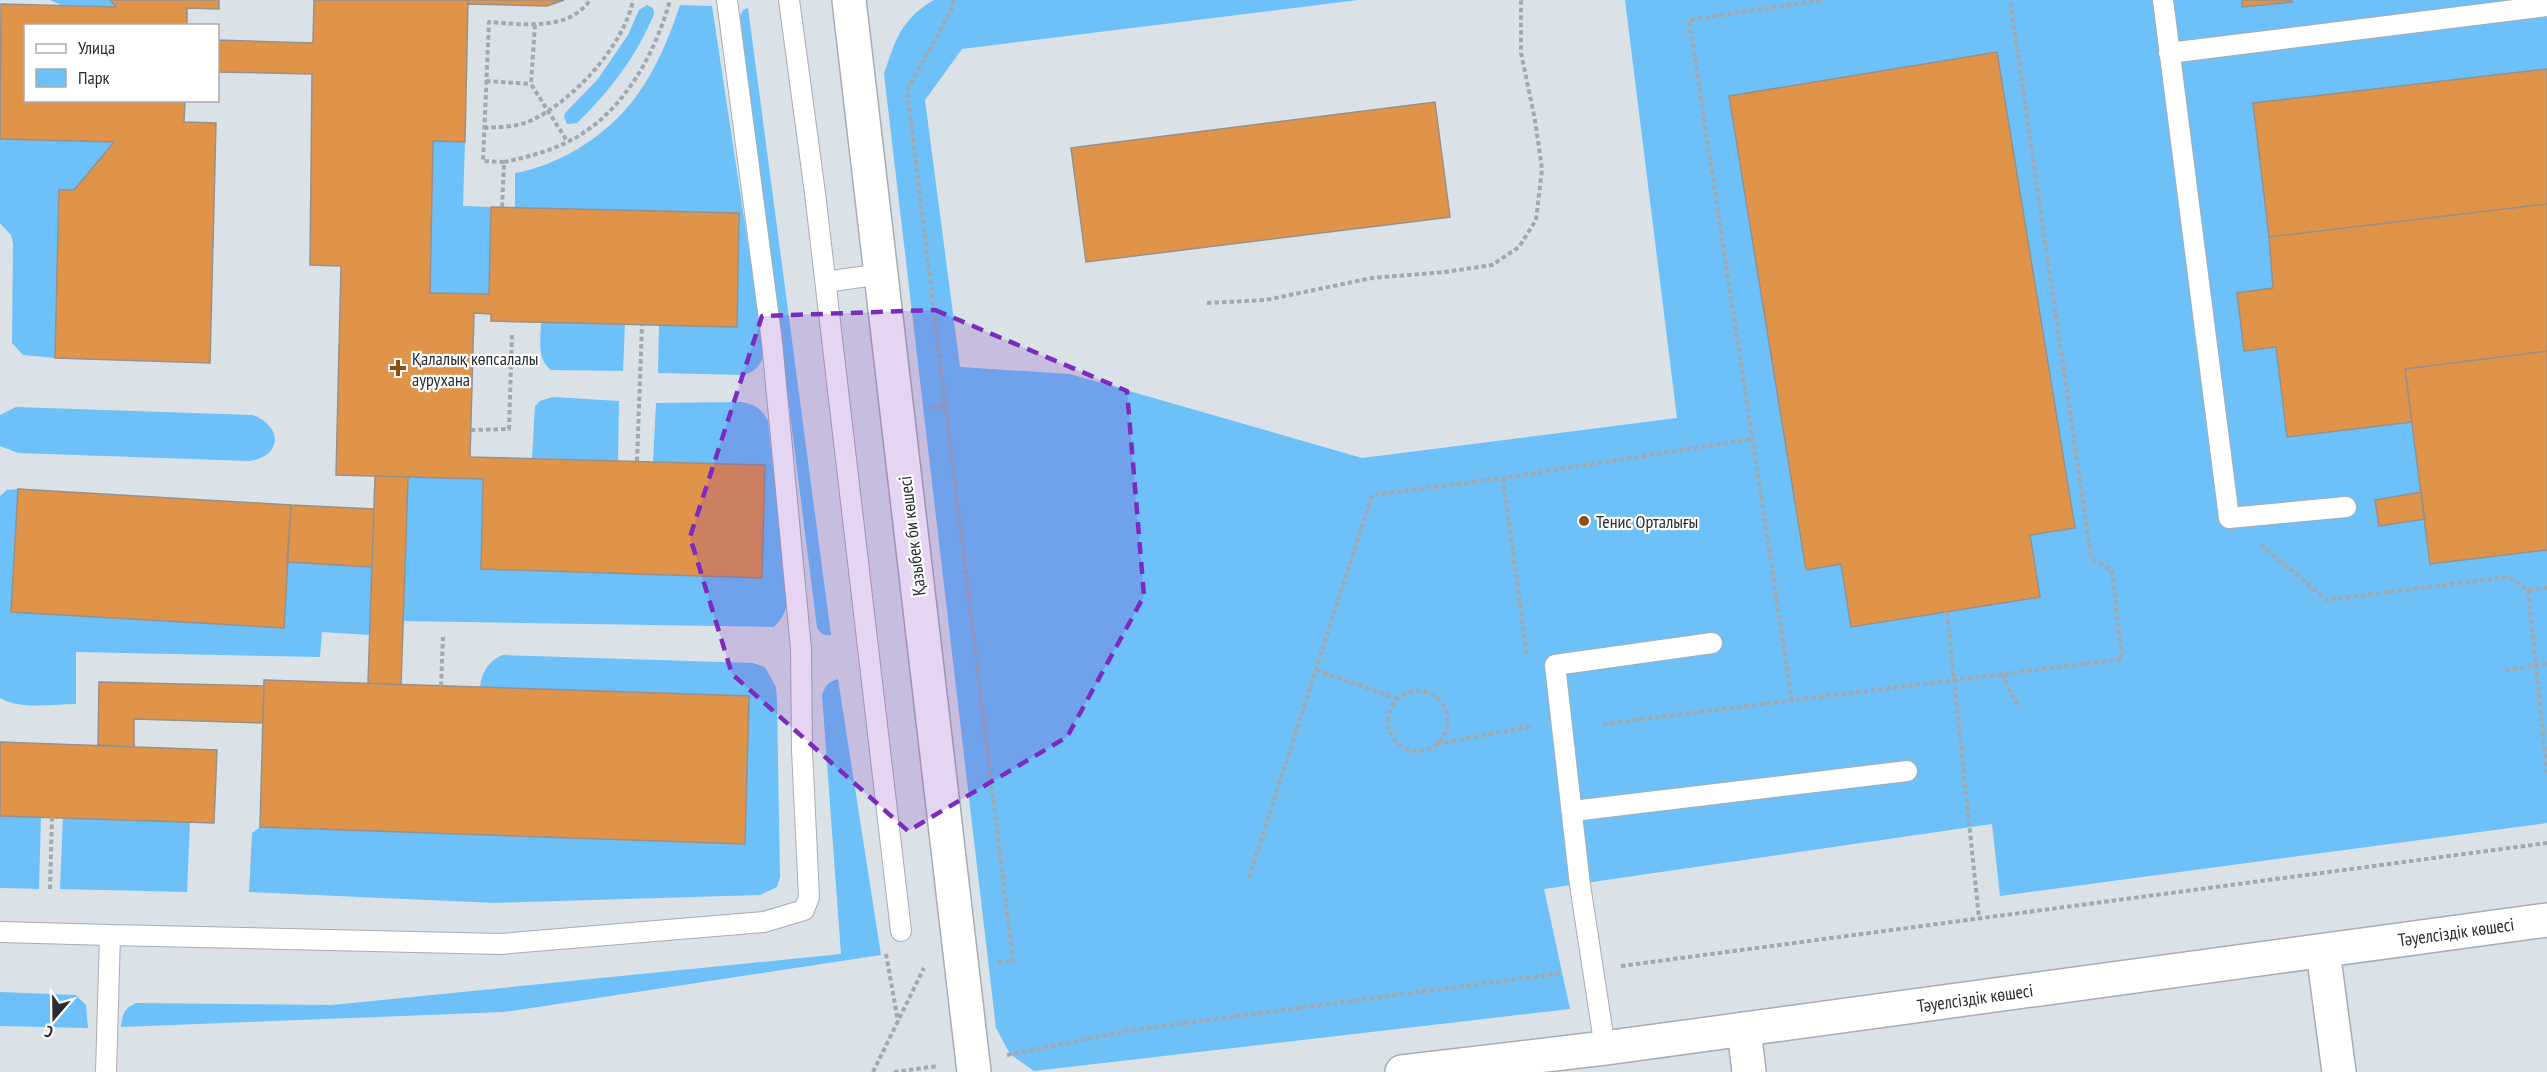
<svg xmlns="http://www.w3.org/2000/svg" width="2547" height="1072" font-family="'PT Sans Narrow',sans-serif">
  <rect width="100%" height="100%" fill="#dae2e8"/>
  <path fill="#6dc0f8" d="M50 0H110L116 7 61 5Z
    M934 0H1358L962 49 925 100 960 367 1070 374 1362 458 1677 418 1625 0H2547V823L2000 896 1992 824 1544 889 1570 1009 1034 1071 1010 1054 996 1028 884 74C895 41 901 19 934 0Z
    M647 5 653 8 654 14C636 57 610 91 577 123L567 124 564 117 565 113 598 79 628 35 639 10Z
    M680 5 712 6 764 350C763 363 757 371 744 375L658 373 659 325 737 327 739 213 515 208V173C534 170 550 163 567 155 631 121 658 71 680 5Z
    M748 8 831 635C824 636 821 634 817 628L740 16 743 10Z
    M0 139 114 142 74 190H59L55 358 23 355 12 343 13 244 11 235 0 223Z
    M433 141 465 142 463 206 491 207 489 294 430 293Z
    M541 322 625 324 623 371 551 370C536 358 541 340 541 322Z
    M553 397 619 401 618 461 532 458 535 406 540 401Z
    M742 402C756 405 762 409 768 421L787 599C786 612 782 619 774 627L403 621 408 477 483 479 481 569 762 578 765 465 653 462 656 403Z
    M16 407 252 415C283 425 283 457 249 461L18 453 0 446V415Z
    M18 489 11 612 287 562 372 567 370 635 322 632 320 657 76 652V704C53 704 20 710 0 698V496L7 490Z
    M502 655 753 663 765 667 776 687 777 701 780 877 777 887 760 895 495 903 249 892 252 833 260 827 744 844 749 697 480 687C482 672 488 662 502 655Z
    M838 679 881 955 504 1012 121 1027C122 1015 124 1008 136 1003L332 1005 841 954 822 695C825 686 828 682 838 679Z
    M0 816 41 817 39 889 0 888Z
    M63 817 190 822 187 892 60 889Z
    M0 992 76 995 86 1005 88 1028 0 1026Z"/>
  <path fill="#e0944a" stroke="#97908a" stroke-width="1.5" d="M110 0H219V9L187 8V26H26V100H185L184 122 216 123 210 363 55 358 59 190H74L114 142 0 139 1 4 116 7Z
    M314 0H468L465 142 433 141 430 293 489 294 491 207 739 213 737 327 491 321V314L474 313 470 457 765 465 762 578 481 569 483 479 336 475 341 266 310 265 312 74 218 72V40L313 43Z
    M468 0H564L547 6 468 4Z
    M2242 0H2292V2L2242 7Z
    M1997 52 2075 528 2030 535 2040 597 1851 627 1841 564 1806 570 1729 96Z
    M2547 69V204L2269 237 2253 103Z
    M1435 102 1450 217 1086 262 1071 148Z
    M2547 204V351L2405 369 2412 422 2287 437 2276 347 2244 351 2237 293 2273 288 2269 237Z
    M2547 351V550L2430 564 2405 369Z
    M375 476 408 477 401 685 368 683Z
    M18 489 291 505 284 628 11 612Z
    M2421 492 2425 519 2379 526 2375 500Z
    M291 505 374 509 372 567 287 562Z
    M264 680 749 696 745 844 260 827Z
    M99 682 264 686 263 723 134 719V747L98 745Z
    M0 742 217 750 214 823 0 816Z"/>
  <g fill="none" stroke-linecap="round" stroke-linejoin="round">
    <g stroke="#a6adb3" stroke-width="22">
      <path id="service" d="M789 0 815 193 901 931
        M2163 0 2229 518 2346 507
        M2169 53 2547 6
        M826 282 881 274
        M1573 811 1907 771
        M0 932 110 935
        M1605 1048 1580 885 1555 665 1712 643
        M106 1072 110 935 500 944 764 922 804 910 809 897 802 750 801 649 772 342 727 0"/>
    </g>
    <g stroke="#a6adb3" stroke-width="36">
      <path id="minor" d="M2323 951 2339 1072
        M1744 1029 1749 1072"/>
    </g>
    <g stroke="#a6adb3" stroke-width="36">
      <path id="tertiary" d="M849 0 974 1072"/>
    </g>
    <g stroke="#a6adb3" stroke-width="36">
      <path id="secondary" d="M1402 1072 1605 1048 2547 920"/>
    </g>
    <path stroke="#a2a9ae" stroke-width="4" stroke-dasharray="4.5 3" stroke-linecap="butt" d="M953 0V7L907 90 1013 961 997 962
      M535 25 531 84 567 141
      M486 81 531 84
      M484 128C499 127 516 127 530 121 572 102 624 46 633 0
      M504 162 483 161 489 22C522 24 568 32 590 0
      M502 207 504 162C533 156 562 148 586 131 629 102 657 48 670 0
      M1207 303 1266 300 1372 278 1445 272 1492 265 1519 247 1536 220 1542 169 1535 120 1521 53V0
      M932 408 946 405
      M471 430 509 429 512 333
      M637 461 642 325
      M1503 478 1527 656
      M2261 545 2327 600 2508 577 2528 590 2547 588
      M2528 590 2547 773
      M1947 612 1979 918
      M1316 670 1398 699
      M2505 670 2547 664
      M2002 674 2018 707
      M441 686 443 637
      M1388 721a30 30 0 1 1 60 0a30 30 0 1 1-60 0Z
      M1792 701 1689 20 1823 0
      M1603 724 2122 659 2112 571 2091 557 2010 0
      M1437 744 1533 726
      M1249 878 1372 495 1503 478 1752 439
      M50 889 52 817
      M886 954 898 1021
      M1621 966 2547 843
      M1007 1055 1132 1030 1563 973
      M873 1072 924 968
      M894 1072 938 1066"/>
    <use href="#service" stroke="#fff" stroke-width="20"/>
    <use href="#minor" stroke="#fff" stroke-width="33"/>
    <use href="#tertiary" stroke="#fff" stroke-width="33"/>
    <use href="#secondary" stroke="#fff" stroke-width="33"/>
  </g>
  <path fill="#7b2cbf" fill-opacity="0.2" stroke="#7b2cbf" stroke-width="4.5" stroke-dasharray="12 8" stroke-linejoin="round" d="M935 310 1127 391 1144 596 1067 737 908 831 732 674 690 537 762 316Z"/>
  <g fill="#8b500a" stroke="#fff" stroke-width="2">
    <path d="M395 359h6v6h6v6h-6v6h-6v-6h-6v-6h6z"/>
    <circle cx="1584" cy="521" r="6"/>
  </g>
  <g text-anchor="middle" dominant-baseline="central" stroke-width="4.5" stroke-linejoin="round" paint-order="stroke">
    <g font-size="18" fill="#2a2d30" stroke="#fff" text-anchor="start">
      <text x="412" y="358">Қалалық көпсалалы<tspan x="412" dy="21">аурухана</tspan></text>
      <text x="1596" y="521">Тенис Орталығы</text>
    </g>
    <g font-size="18" fill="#2a2d30" stroke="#fff">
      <text transform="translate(912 536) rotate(-97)">Қазыбек би көшесі</text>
      <text transform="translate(2456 932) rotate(-8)">Тәуелсіздік көшесі</text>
      <text transform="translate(1975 998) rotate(-8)">Тәуелсіздік көшесі</text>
    </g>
  </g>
  <rect x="24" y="24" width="195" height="78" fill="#ffffff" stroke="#aaabac" stroke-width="1.5"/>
  <rect x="36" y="44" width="30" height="9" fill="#ffffff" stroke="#aaabac" stroke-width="1.5"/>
  <text x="78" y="54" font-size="18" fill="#2a2d30">Улица</text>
  <rect x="36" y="69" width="30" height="18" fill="#6dc0f8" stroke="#aaabac" stroke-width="1.5"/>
  <text x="78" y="84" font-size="18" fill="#2a2d30">Парк</text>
  <g transform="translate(54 1018) rotate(200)" stroke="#ffffff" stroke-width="4.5" paint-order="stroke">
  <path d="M0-4.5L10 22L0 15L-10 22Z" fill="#2a2d30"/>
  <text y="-9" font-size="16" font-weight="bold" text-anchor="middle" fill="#2a2d30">С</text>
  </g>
</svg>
